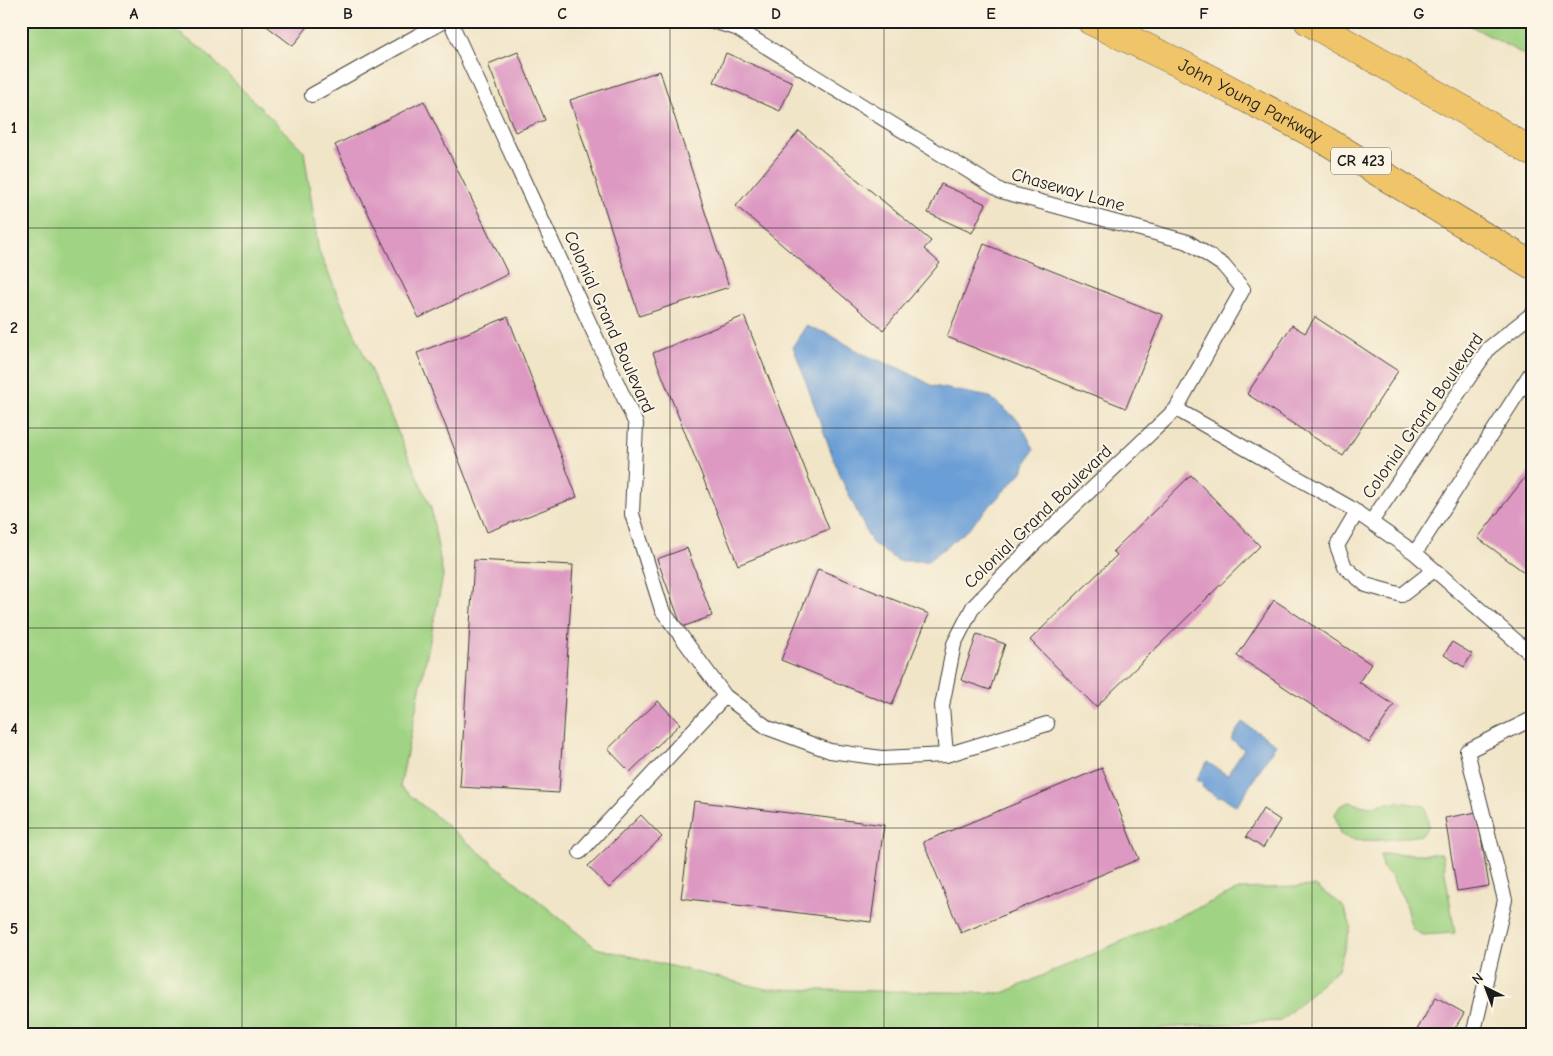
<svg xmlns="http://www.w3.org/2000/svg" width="1553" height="1056" font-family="'Comic Neue',sans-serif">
  <rect width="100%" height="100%" fill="#fcf5e5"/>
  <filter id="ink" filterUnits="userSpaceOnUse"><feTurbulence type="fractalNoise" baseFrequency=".02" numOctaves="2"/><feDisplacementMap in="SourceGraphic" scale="10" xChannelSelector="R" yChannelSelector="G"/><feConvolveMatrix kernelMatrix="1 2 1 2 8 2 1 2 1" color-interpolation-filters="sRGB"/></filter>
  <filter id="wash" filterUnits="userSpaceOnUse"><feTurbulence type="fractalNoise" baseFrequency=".0096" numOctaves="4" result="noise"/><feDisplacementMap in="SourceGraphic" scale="20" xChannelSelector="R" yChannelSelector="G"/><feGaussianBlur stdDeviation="1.12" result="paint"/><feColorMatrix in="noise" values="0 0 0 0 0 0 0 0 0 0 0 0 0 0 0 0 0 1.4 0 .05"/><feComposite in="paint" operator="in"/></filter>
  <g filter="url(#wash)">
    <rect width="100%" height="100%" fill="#f1e5c8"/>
    <path fill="#a0d383" stroke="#5e7850" d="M21 21H162L203 50 304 151 319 252 431 508 443 576 400 787 596 948 766 989 1003 993 1241 889 1315 886 1343 906 1351 926 1338 969 1280 1021 1161 1028 1152 1035H21Z
      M1462 21H1532V59Z
      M1349 802 1369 807 1386 803 1400 802 1425 806 1429 826 1422 835C1400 838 1359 846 1340 834L1335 814 1340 806Z
      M1380 854H1442L1455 933 1422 935 1412 928 1404 900 1391 876 1382 867Z"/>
    <path fill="#6a9ed6" stroke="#435d79" d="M806 326 829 334 863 354 901 369 933 386 990 397 1019 421 1034 449 1021 473 964 533 928 561H898L872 543 839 474 793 346Z
      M1242 722 1276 744 1237 806 1221 796 1219 798 1202 787 1203 784 1196 780 1207 762 1227 775 1244 749 1231 740Z"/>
    <g id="blocks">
      <path fill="#dd99c2" d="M260 21H312L293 46Z
        M518 52 545 120 515 132 488 64Z
        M726 53 793 82 780 111 714 82Z
        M660 71 729 287 639 316 570 100Z
        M424 101 508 274 419 318 335 145Z
        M799 131 931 241 924 249 940 263 883 330 736 206Z
        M941 184 986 204 972 233 928 213Z
        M984 244 1163 315 1126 408 947 337Z
        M744 316 829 529 738 565 653 353Z
        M508 317 577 497 487 532 417 353Z
        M1315 317 1398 371 1343 456 1247 394 1292 325 1305 333Z
        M1530 471 1532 472V578L1478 538Z
        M1191 475 1260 546 1096 707 1030 640 1117 555 1113 551Z
        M687 548 712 616 682 627 657 559Z
        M474 560 573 565 559 793 460 787Z
        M818 569 929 614 892 705 781 660Z
        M1274 600 1371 664 1359 682 1394 705 1369 743 1237 656Z
        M977 634 1005 644 990 690 961 680Z
        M1452 642 1472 654 1464 667 1444 655Z
        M658 701 680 724 630 772 608 749Z
        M1102 768 1139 859 961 933 923 842Z
        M694 801 884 825 871 922 681 898Z
        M1263 809 1280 820 1263 848 1246 837Z
        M1477 812 1489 886 1457 891 1445 818Z
        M641 815 662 837 609 888 588 866Z
        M1436 997 1464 1013 1451 1035H1414Z"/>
    </g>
  </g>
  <g filter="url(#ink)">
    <use href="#blocks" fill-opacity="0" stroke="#3c3a36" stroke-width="1"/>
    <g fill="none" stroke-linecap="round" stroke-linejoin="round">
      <g stroke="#3c3a36" stroke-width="16">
        <path id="service" d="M450 21 636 424 632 514 662 610 725 696 768 728 830 751 882 758 946 755 942 706 954 644 973 607 1033 545 1176 409 1243 289 1223 265 1188 242 1001 191 736 28 712 21
          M312 95 444 21
          M1176 409 1349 507 1415 553 1532 655
          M1357 512 1337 546 1345 567 1366 585 1402 595 1434 570
          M1371 522 1489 348 1532 314
          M1415 553 1532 371
          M946 755 1047 724
          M580 852 725 696
          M1473 1035 1505 900 1467 751 1532 719"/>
      </g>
      <g stroke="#3c3a36" stroke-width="29">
        <g id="trunk">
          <path id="s1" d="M1091 21 1185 66 1325 140 1532 265"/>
          <path d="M1308 21 1464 110 1532 152"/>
        </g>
      </g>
      <use href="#service" stroke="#fff" stroke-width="14"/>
      <use href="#trunk" stroke="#f0c469" stroke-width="28"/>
    </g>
  </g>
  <path fill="none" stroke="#1c1c1c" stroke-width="1" stroke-opacity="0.55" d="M242 21V1035M456 21V1035M670 21V1035M884 21V1035M1098 21V1035M1312 21V1035M21 228H1532M21 428H1532M21 628H1532M21 828H1532"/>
  <g text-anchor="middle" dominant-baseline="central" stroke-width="4" stroke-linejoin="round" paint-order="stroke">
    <rect fill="#fcf5e5" stroke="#5f5d58" stroke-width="1" x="1331" y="147.5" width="60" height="27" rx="4"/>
    <g font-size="16" font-weight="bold" fill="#1c1c1c">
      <text x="1361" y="161">CR 423</text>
    </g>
    <g font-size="18" fill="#1c1c1c" stroke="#fcf5e5">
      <text stroke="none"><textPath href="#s1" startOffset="178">John Young Parkway</textPath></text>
      <text transform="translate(1068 190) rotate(16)">Chaseway Lane</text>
      <text transform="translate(609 322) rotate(66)">Colonial Grand Boulevard</text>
      <text transform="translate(1423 416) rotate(-55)">Colonial Grand Boulevard</text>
      <text transform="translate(1038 517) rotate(-44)">Colonial Grand Boulevard</text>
    </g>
  </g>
  <rect width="1553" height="1056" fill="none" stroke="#fcf5e5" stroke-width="55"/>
  <g transform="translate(1486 988) rotate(318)" stroke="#fcf5e5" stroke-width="4" paint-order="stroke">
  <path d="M0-4L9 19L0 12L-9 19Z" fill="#1c1c1c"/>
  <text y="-8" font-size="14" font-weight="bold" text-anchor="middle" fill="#1c1c1c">N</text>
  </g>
  <rect x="28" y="28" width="1498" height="1000" fill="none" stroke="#1c1c1c" stroke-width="2"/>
  <g font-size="16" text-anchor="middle" font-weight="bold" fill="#1c1c1c">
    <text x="134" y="19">A</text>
    <text x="348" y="19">B</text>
    <text x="562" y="19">C</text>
    <text x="776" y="19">D</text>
    <text x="991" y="19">E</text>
    <text x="1204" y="19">F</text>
    <text x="1419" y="19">G</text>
    <text x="14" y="133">1</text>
    <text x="14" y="333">2</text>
    <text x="14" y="534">3</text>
    <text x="14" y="734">4</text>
    <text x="14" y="934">5</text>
  </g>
</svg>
